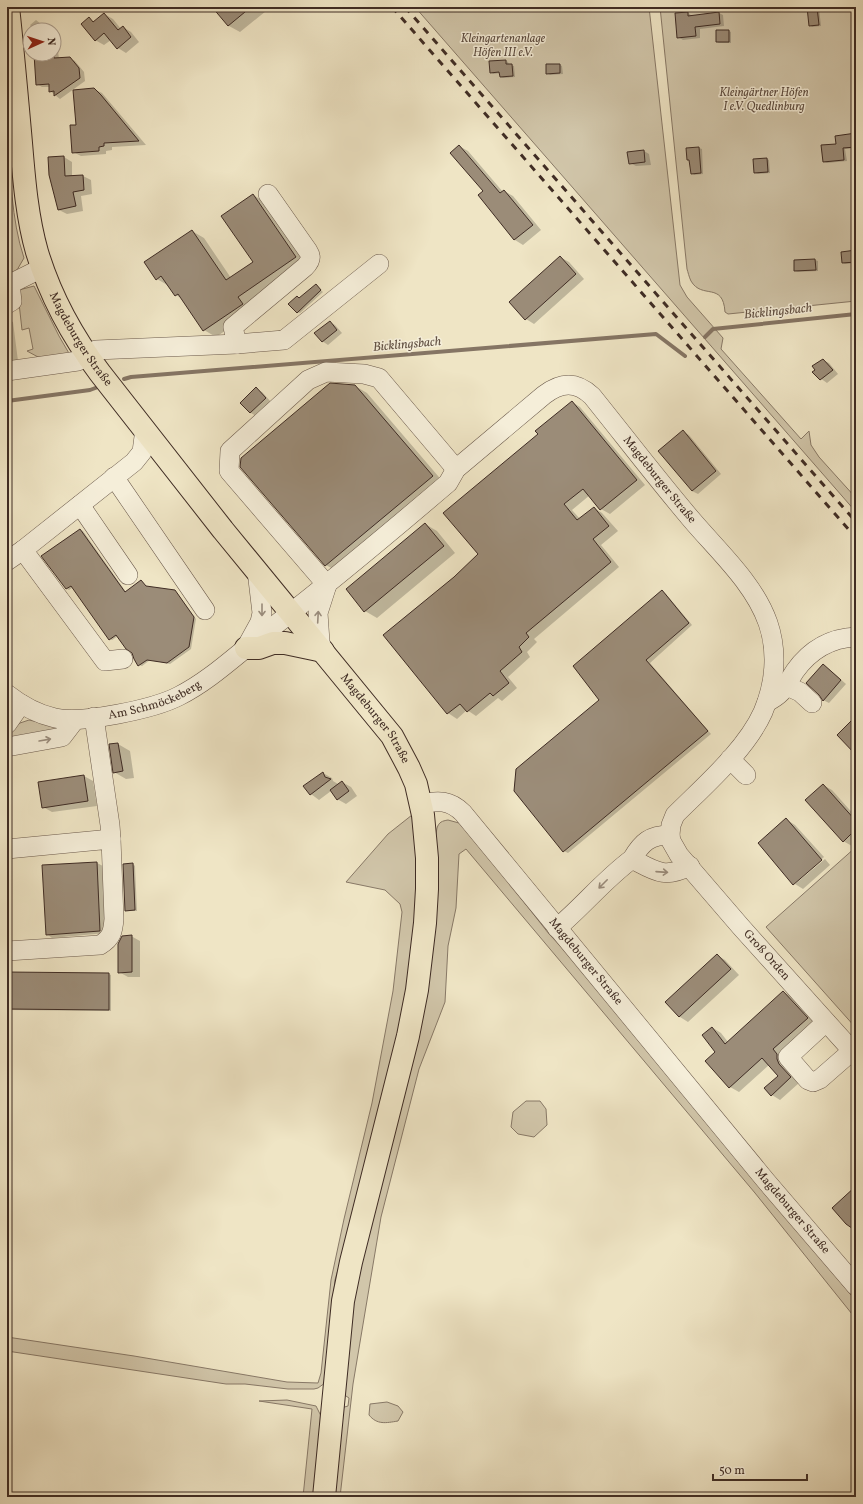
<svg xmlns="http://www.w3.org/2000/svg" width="863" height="1504" font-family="Vollkorn,serif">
  <rect width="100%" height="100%" fill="#efe5c5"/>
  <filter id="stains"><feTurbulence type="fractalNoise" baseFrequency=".005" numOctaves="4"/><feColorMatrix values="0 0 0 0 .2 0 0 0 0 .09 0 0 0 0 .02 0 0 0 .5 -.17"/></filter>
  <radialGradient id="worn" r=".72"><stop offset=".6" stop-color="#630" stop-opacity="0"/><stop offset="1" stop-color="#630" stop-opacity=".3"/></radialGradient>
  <path fill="#d1c6aa" stroke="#887967" d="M415 7H649L680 285 687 297 723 338 721 349 801 439 809 431 811 445 819 457 856 498V512Z
    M660 7H856V301L728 314 725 312C723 281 702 300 691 281 689 277 688 272 687 269Z
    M7 134C11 175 11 219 24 258L17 270 7 277Z
    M34 286 59 336 70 355 38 357 27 351 33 349 29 328 22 330 18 294 19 290Z
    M29 720 60 727 59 731 7 742V732L20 723Z
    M412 815 419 884 407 995 354 1214 335 1280 325 1383 318 1388 314 1389H288L245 1384H226L7 1351V1337L134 1356 287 1382 318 1383 321 1373 331 1280 344 1219 372 1103 393 991 402 912 400 904 385 890 346 882 388 834Z
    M448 820 459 823 481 847 549 934 570 956 856 1301V1319L755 1193 466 849 459 854 456 908 448 946 445 1002 419 1069 381 1217 353 1384 340 1497H332L341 1408 348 1406 349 1398 343 1394 349 1320 437 828C439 822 442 821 448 820Z
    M856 847V1028L766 927Z
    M526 1101H540L546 1109 547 1125 534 1137 518 1134 511 1127 513 1112Z
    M287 1400 316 1406 324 1422 317 1497H303L312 1409 259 1401Z
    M387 1402 398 1406 403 1412 398 1421C386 1423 377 1425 369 1415L370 1404Z"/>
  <path fill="#0003" d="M213 7H271L240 32 229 26Z
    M813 7 819 8 821 26 812 27 810 25Z
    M688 13 692 16 719 13 723 15 724 26 700 29V38L683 40 678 37Z
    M104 14 113 19 121 29 123 27 131 32 139 42 126 53 118 48 111 40 104 45 95 40 89 19 95 22Z
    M36 20 41 24 47 30H34L30 25Z
    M729 31 731 32V43H719L717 42Z
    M54 48 58 51 59 59 69 58 75 61 84 72 85 81 60 99 50 91V87H42L37 84 35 54H54Z
    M506 61 508 62 509 65 514 66 515 77 503 78 500 77V73L493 74 491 72Z
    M560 65 562 66 563 74 550 75 547 73Z
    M94 89 102 93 146 145 112 147V150L106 151V154L81 156 73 152 77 126Z
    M856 134V148L845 149 847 161 827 163 824 162 837 145Z
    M459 146 468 151 503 192 504 191 513 196 541 230 523 245 515 240 479 195 485 191Z
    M687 148H699L702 149 703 174 694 175 692 173Z
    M644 151 649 154 651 165 636 166 630 163Z
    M64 157 72 162V176H83L91 180 92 194 81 196 83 211 67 214 59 210 50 175Z
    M767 159 769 160 770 173 758 174 755 173Z
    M253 195 265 202 307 264 254 311 216 337 204 330 184 300 176 295 169 286 157 279 192 231 204 238 231 278 254 262Z
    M856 251V263L845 264 843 263Z
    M560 257 569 262 584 279 534 324 526 319Z
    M815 260 818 261V271L798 272 795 271V261Z
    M316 286 323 292 300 313 297 312Z
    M7 319 13 322 18 361 7 364Z
    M330 322 335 325 342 333 328 345 322 341Z
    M823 360 829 363 838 374 827 383 813 373 816 371Z
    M355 386 367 393 444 483 338 572 326 565 241 467Z
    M256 389 262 392 271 402 256 416 251 413 241 403Z
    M572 402 580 407 645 485 610 514 601 509 590 495 572 510 580 519 594 508 602 513 618 531 601 545 619 567 534 639 537 642 527 652 530 657 508 677 517 688 502 701 498 698 476 716 467 710 457 719 448 713 384 635 454 577 479 554 539 434Z
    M684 432 689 435 721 474 698 494 692 491Z
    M425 524 437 531 455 553 377 618 365 611Z
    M80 530 83 531 126 592 141 581 147 587 175 591 177 593 196 619 191 649 170 664 150 660 142 666 139 665 133 652 118 636 112 640 110 639 73 587 69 590 66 588Z
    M662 591 666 594 692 625 650 663 711 734 568 853 564 851 600 700Z
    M823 666 829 669 846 684 829 703 823 700Z
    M118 744 130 751 134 778 126 779 114 772Z
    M323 773 332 778 333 781 338 784 342 782 351 787 357 796 346 804 337 799 331 791 319 800 311 794Z
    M84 776 93 781 97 806 52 812 43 807 39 783Z
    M823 785 832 790 856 817V842L852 846 843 841Z
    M787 820 795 825 824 857 795 882V884Z
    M825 859 830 865 803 889 795 884Z
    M97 863 103 866 106 933 52 938 47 934Z
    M133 864 135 866 137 911H128L126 910Z
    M131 936 140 941V977H128L119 972Z
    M717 955 725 960 739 975 688 1022 680 1017 666 1002Z
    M7 973 109 974 111 975V1011L7 1010Z
    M784 992 792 997 816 1023 786 1060 799 1083 780 1100 772 1095 779 1076 769 1065 739 1092 730 1087 706 1061 716 1052 713 1028 721 1033 728 1042Z"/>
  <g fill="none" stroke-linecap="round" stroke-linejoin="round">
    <path stroke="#857564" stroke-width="4" d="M705 337 713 329 856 314
      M124 379 131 377 656 334 685 356
      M7 401 90 390 98 387"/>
  </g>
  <path fill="#9b8c78" stroke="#3f2c24" d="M212 7H251L228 26Z
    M807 7H817L819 25 809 26Z
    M688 12V16L719 12 720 24 695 27 696 36 677 38 675 13Z
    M104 13 118 30 123 26 131 37 117 49 104 33 95 41 81 24 89 17 93 22Z
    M716 30H729V42H716Z
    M34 54H54V58L70 57 79 68 80 78 54 96V91L49 92V84L36 85Z
    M506 60V64H512L513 76 500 77 499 72 490 73 489 61Z
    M546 64H560V73L546 74Z
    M94 88 101 95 139 141 104 143V146L99 147V151L72 153 70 125H76L73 90Z
    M856 133V147L843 148 844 160 823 162 821 145 836 144 835 136Z
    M459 145 500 193 504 190 533 225 514 240 478 195 483 191 450 153Z
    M699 147 701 173 691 174 689 160H687L686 148Z
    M644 150 645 162 629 164 627 152Z
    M64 156 65 176 83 175 84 190 73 192 76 206 58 210 49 175 48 157Z
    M767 158 768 172 754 173 753 159Z
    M253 194 296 257 238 297 243 304 203 331 178 294 175 296 161 276 156 280 144 262 192 230 226 280 253 262 221 216Z
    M856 250V262L842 263 841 252Z
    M560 256 576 274 525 320 509 302Z
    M815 259 816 270 794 271V260Z
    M316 284 321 290 297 313 288 304 297 296 299 298Z
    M330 321 337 330 322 342 314 333Z
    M823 359 833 370 820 380 812 372 815 370 812 366Z
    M330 383 355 385 433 476 325 566 240 467 241 458Z
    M256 387 266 398 250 413 240 403Z
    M572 401 637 480 600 510 583 489 564 504 577 520 594 507 609 526 593 539 611 562 526 633 529 637 519 647 522 652 500 671 509 683 493 696 490 693 467 712 460 704 447 714 383 635 454 577 478 554 443 513 538 434 535 431Z
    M683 430 716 471 692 491 658 451Z
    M425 523 444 546 364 612 346 589Z
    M80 529 125 592 141 580 146 586 175 590 194 617 189 647 167 663 147 660 138 666 134 659 132 653 126 649 116 635 109 640 71 586 66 589 41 556Z
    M662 590 689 623 646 660 708 731 563 852 514 791 516 769 599 700 573 666Z
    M823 664 841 680 823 701 819 695 806 683Z
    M856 716V755L837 735Z
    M118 743 123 771 113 773 109 744Z
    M323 772 325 777 331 779 310 795 303 786Z
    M84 775 88 801 42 808 38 782Z
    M342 781 349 791 337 800 330 790Z
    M823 784 856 821V829L843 842 805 800Z
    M786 818 822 860 793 885 758 843Z
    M97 862 100 931 46 935 42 865Z
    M133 863 135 910 125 911 123 864Z
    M132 935V972L118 973V944L122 936Z
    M717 954 731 969 679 1017 665 1002Z
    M7 972 109 973V1010L7 1009Z
    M783 991 808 1018 773 1049 777 1054V1059L779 1064 791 1077 771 1096 764 1088 778 1076 762 1058 729 1088 705 1061 715 1052 702 1035 712 1027 725 1044Z
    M856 1186V1231L846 1224 832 1208Z"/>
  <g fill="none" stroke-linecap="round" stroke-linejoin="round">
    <g stroke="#6b5a4c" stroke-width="20">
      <g id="minor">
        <path d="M7 304 12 301 10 284 42 268"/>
        <path d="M237 344 233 327 305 267C310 262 312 257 308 251L268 194"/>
        <path d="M7 371 78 361 88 356 96 350 237 344 284 340 379 264"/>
        <path d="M114 477 205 610"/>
        <path d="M80 505 128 575"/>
        <path d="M23 550 105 661 123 659"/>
        <path d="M7 561 23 550 134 462 142 452 145 429"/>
        <path d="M327 585 229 471 230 451 308 380 326 372 364 374 379 378 456 469"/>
        <path d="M249 642 260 622 262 613 257 571"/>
        <path d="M323 651 320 642 318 613 327 585"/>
        <path d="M787 686 800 692 812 703"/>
        <path id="s1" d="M7 694C21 705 37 714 55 718 82 724 154 709 179 696 209 681 235 656 261 636 325 587 387 535 448 483L456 469 544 395C561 382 576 381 592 396 625 437 657 479 691 519 718 551 754 583 768 623 778 652 775 684 763 712 746 750 704 786 675 815L671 825 670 835 671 841 679 855 741 927 856 1055"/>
        <path d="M767 702C785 693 785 686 795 671 810 650 831 638 856 637"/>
        <path d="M94 717 110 825 111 839"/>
        <path d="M7 724 21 704"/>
        <path d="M7 747 62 737 75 720"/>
        <path d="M730 759 746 775"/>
        <path id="s2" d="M421 804C438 800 450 800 463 813L766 1181 856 1286"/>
        <path d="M670 835C650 835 642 842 632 859 655 871 664 879 690 866"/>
        <path d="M7 849 111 839 114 919C113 931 112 938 100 945L7 951"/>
        <path d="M557 928C583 906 605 879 632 859"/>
        <path d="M826 1022 788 1057 808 1080 813 1082 820 1079 852 1051"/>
      </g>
    </g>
    <g stroke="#3f2c24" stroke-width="24">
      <g id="major">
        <path id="s3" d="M8 7C13 52 17 98 21 143 24 179 27 217 37 252 50 295 72 336 100 373L223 530 392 736 409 768 416 784 423 815 427 858V889L425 923 417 990 408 1036 351 1262 343 1301 324 1497"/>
        <path d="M246 648H259L273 643H285L323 651"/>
      </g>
    </g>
    <use href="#minor" stroke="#f5eed9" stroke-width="19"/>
    <use href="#major" stroke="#efe5c5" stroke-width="22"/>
    <path stroke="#3f2c24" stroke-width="3" stroke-dasharray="7 7" stroke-linecap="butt" d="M392 7 856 538
      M405 7 856 522"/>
  </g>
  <defs><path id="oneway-shaft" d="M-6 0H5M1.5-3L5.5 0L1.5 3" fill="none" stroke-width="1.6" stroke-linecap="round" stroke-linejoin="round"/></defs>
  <g stroke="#9a8d7e">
    <use href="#oneway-shaft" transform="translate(262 610) rotate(90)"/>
    <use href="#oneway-shaft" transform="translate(318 617) rotate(-87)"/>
    <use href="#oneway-shaft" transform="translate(45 740) rotate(-10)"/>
    <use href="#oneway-shaft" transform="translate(662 872) rotate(4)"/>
    <use href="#oneway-shaft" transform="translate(603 884) rotate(135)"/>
  </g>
  <g text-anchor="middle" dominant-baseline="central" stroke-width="3" stroke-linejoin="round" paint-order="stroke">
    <g font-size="12" font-style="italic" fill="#5c4b3f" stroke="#f5eed9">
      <text x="503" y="39">Kleingartenanlage<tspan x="503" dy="14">Höfen III e.V.</tspan></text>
      <text x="764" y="93">Kleingärtner Höfen<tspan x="764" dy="14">I e.V. Quedlinburg</tspan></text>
    </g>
    <g font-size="12" fill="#3f2c24" stroke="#f5eed9">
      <text stroke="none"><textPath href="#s3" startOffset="345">Magdeburger Straße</textPath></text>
      <text stroke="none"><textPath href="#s1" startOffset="817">Magdeburger Straße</textPath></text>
      <text stroke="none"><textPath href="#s1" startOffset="157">Am Schmöckeberg</textPath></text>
      <text stroke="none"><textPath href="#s3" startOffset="826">Magdeburger Straße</textPath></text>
      <text stroke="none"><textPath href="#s1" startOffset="1401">Groß Orden</textPath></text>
      <text stroke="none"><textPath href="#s2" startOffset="238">Magdeburger Straße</textPath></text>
      <text stroke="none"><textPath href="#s2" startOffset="562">Magdeburger Straße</textPath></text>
    </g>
    <g font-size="13" font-style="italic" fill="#625144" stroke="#f5eed9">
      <text transform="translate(778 312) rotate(-6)">Bicklingsbach</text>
      <text transform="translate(407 345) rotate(-5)">Bicklingsbach</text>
    </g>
  </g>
  <rect width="863" height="1504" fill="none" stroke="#efe5c5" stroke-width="24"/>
  <rect x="8" y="8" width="847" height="1488" fill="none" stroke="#3f2c24" stroke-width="2"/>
  <rect x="12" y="12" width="839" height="1480" fill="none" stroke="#3f2c24"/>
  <g transform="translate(42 42) rotate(87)"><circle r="19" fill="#f5eed9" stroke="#aca091"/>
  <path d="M0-3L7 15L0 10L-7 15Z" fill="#8f2418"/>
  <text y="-6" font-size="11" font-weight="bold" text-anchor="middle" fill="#3f2c24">N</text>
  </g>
  <path d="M713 1474v6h94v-6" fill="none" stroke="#3f2c24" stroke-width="2"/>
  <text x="719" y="1474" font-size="12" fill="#3f2c24" stroke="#f5eed9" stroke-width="3" paint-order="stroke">50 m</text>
  <rect width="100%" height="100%" filter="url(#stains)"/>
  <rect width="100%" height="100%" fill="url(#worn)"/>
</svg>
